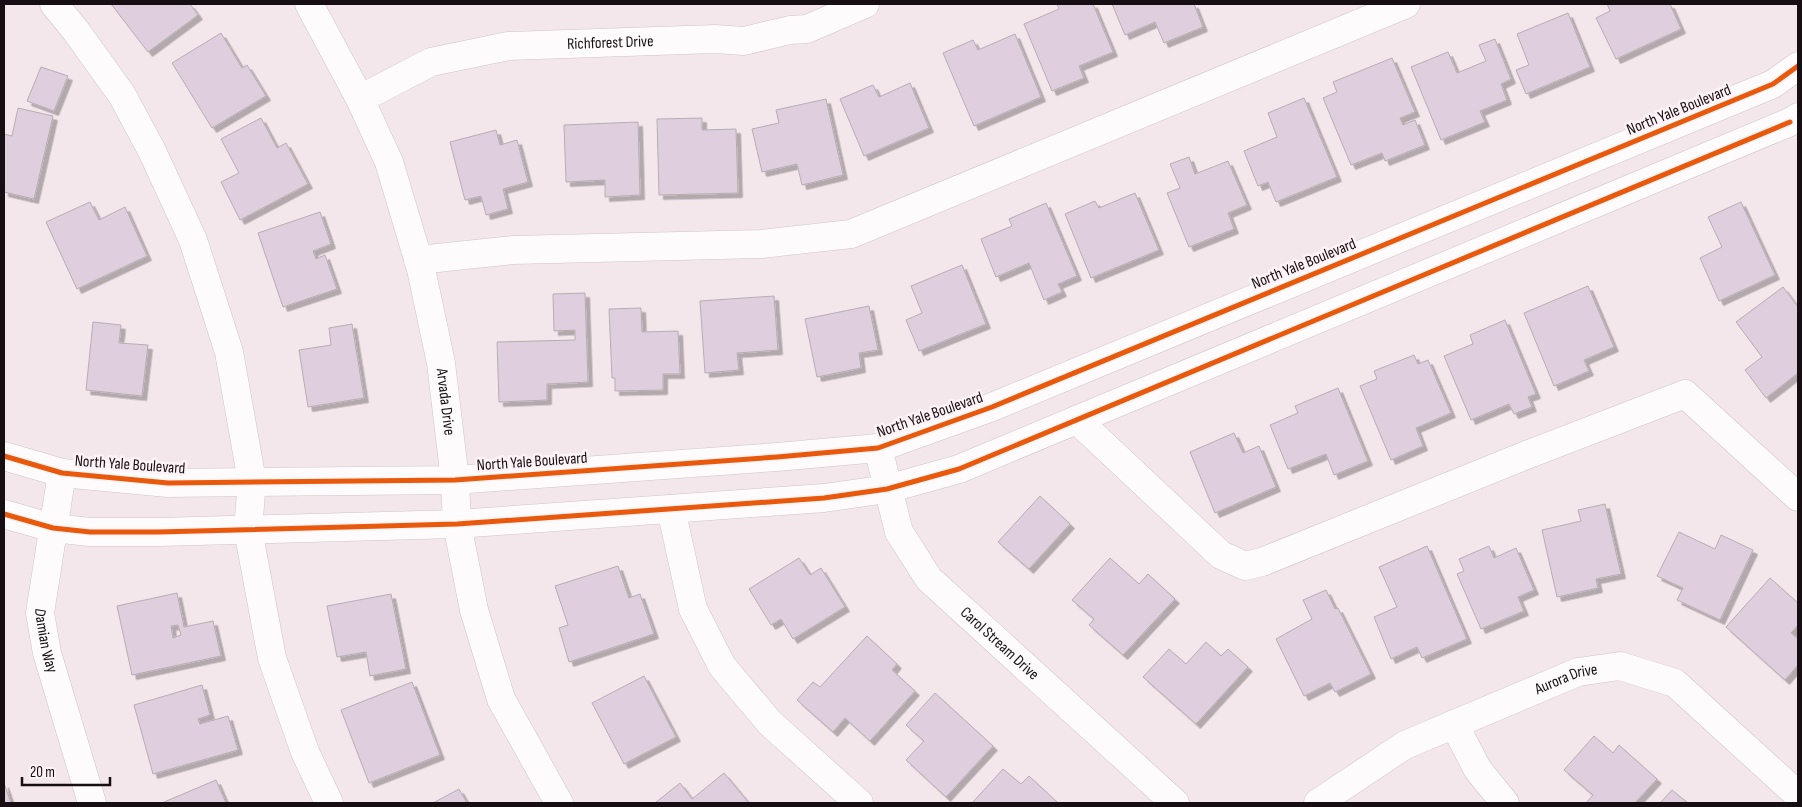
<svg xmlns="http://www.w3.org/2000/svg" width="1802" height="807" font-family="'Sofia Sans Condensed',sans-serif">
  <defs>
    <filter id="shadow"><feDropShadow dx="4.5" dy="4.5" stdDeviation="0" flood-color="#0004"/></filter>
  </defs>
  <rect width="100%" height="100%" fill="#f4e7ec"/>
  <path fill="#dfcede" stroke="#b6adb2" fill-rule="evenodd" filter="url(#shadow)" d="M111 4H190L198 15 148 52Z
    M1057 4H1093L1113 52 1079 66 1084 78 1052 91 1024 24 1059 9Z
    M1112 4H1194L1203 27 1164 43 1155 22 1125 35Z
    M1607 4H1670L1681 29 1616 59 1596 18 1610 11Z
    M1568 13 1590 67 1526 94 1516 70 1529 65 1517 34Z
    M221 33 242 68 247 65 266 96 212 128 172 63Z
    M1015 34 1041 97 974 126 943 53 973 40 978 50Z
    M1495 39 1511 79 1501 84 1507 100 1480 111 1485 122 1441 140 1411 67 1448 52 1457 73 1486 61 1479 45Z
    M1392 58 1415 112 1400 118 1403 125 1415 120 1425 145 1385 161 1382 153 1351 165 1323 98 1337 92 1333 82Z
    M41 67 68 76 54 111 27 101Z
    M910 83 929 128 864 156 840 99 873 85 879 97Z
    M1304 98 1337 177 1276 202 1268 182 1258 186 1244 151 1277 137 1268 113Z
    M826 99 843 175 802 185 797 164 762 172 752 129 779 123 776 110Z
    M18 108 53 116 34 199 4 192V134L12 136Z
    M261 118 277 148 286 143 308 184 240 220 221 182 239 173 221 139Z
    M702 118V130L736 129 738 193 659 195 657 119Z
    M638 122 640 195 605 197V180L566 182 564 125Z
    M496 130 500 145 517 140 528 182 503 189 508 209 486 215 481 196 465 200 450 142Z
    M1189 157 1195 174 1228 161 1247 205 1228 213 1234 229 1189 247 1167 193 1180 188 1170 164Z
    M1135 193 1159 250 1091 278 1065 214 1095 201 1099 208Z
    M90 202 99 220 125 207 147 256 77 289 46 222Z
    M1741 202 1775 275 1719 301 1700 258 1722 247 1708 217Z
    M1046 203 1077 276 1058 284 1062 292 1044 300 1029 263 996 277 981 239 1012 226 1009 219Z
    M320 212 331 244 313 251 316 259 325 255 337 289 283 307 258 233Z
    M962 265 986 324 919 351 906 320 922 313 911 286Z
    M1588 286 1614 347 1584 360 1589 371 1554 386 1524 313Z
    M1783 287 1798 307V373L1766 398 1745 370 1762 357 1736 322Z
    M585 293 588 382 547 384V400L499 402 497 342 575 340V330L554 331 553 294Z
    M774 296 778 350 737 353 739 370 705 373 700 301Z
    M869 306 878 350 859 353 861 368 817 377 805 319Z
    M641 308 642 332 678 331 680 374H663V390L615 391V378H612L609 309Z
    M1505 320 1536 394 1528 397 1532 407 1514 414 1509 404 1471 420 1444 356 1473 344 1470 335Z
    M93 322 121 325 119 343 148 345 142 396 86 390Z
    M352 324 364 398 308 407 299 350 331 345 329 328Z
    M1414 355 1418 364 1428 360 1451 413 1416 428 1423 446 1391 460 1360 386 1377 379 1374 371Z
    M1338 388 1368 461 1334 475 1326 454 1288 469 1270 425 1298 413 1295 406Z
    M1234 433 1243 453 1259 446 1276 487 1215 513 1190 452Z
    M1040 496 1070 524 1029 569 998 542Z
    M1605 504 1621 574 1596 579 1598 588 1557 597 1542 530 1581 521 1578 510Z
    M1679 532 1715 549 1721 535 1753 550 1720 620 1677 600 1683 588 1657 576Z
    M1427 546 1467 639 1422 658 1417 647 1391 659 1374 617 1397 607 1379 567Z
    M1489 546 1494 558 1516 548 1534 590 1518 597 1524 611 1481 629 1457 574 1464 571 1459 559Z
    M799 558 810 575 821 568 845 607 793 639 781 619 771 625 749 589Z
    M1110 558 1139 584 1148 574 1175 599 1123 655 1089 625 1094 619 1072 600Z
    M618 566 629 598 640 594 654 634 569 662 559 628 568 625 555 586Z
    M1770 578 1798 603V625L1791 633 1798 639V665L1785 680 1726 627Z
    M1326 590 1335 609 1338 608 1371 674 1335 692 1330 683 1304 696 1276 639 1312 619 1303 600Z
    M177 593 184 627 213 621 221 656 132 675 117 606ZM178 625 181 635 173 638 171 626Z
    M391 594 406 669 370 676 366 652 337 657 327 606Z
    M867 636 897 664 892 670 915 691 870 741 845 718 833 732 797 700 813 682 820 687Z
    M1206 642 1221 656 1228 649 1248 667 1196 724 1143 677 1169 649 1186 664Z
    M644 676 676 737 624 764 592 703Z
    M412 682 440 755 369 783 341 710Z
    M202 685 210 715 198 719 200 724 228 716 238 750 153 774 134 705Z
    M935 693 993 746 946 797 906 760 924 741 906 725Z
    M1594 736 1613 753 1619 745 1657 779 1635 803H1586L1593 795 1564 770Z
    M1003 769 1021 784 1029 776 1058 803H972Z
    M724 773 749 803H655L680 783 692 799Z
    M216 780 226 803H165L164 802Z
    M4 783 11 803H4Z
    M459 789 467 803H433Z
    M1672 790 1688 803H1660Z"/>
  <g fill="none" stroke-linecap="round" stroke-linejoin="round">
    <g stroke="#cec4c8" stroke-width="29">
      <g id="minor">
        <path d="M54 4 76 31 122 95 152 151 193 240 229 352 252 481 248 530 272 658 305 752 329 803"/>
        <path id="s1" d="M309 4 360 99 389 162 421 269 441 363 455 480 457 524 474 610 501 699 559 803"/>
        <path id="s2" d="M360 99 431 62 508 46 715 39 744 41 790 30 807 29 865 4"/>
        <path d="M418 260 513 250 761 244 851 234 1406 4"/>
        <path d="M1077 420 1221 555 1245 566 1262 562 1529 454 1685 394 1798 497"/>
        <path id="s3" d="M878 448 899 532 929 579 1175 803"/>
        <path d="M4 456 62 473 168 483 455 480 777 457 878 448 992 407 1773 84 1798 66"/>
        <path id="s4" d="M62 473 40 613 47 653 92 803"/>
        <path d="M671 509 693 609 722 666 770 723 859 803"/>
        <path d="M4 514 53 528 90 532H158L457 524 824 498 887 489 959 469 1790 122 1798 117"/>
        <path d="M1454 724 1478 770 1505 803"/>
        <path id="s5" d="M1318 803 1405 745 1578 672 1620 666 1675 683 1798 795"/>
      </g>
    </g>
    <use href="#minor" stroke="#fdfbfc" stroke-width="28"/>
    <g stroke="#fdf3f7" stroke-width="8">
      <path id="cycleway" d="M4 456 62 473 168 483 455 480 777 457 878 448 992 407 1773 84 1798 66
        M4 514 53 528 90 532H158L457 524 824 498 887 489 959 469 1790 122"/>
    </g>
    <use href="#cycleway" stroke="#e8590c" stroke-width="5"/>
  </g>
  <g text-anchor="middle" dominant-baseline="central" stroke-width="5" stroke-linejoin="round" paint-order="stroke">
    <g font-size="16" fill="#160e12" stroke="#fdf3f7">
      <text stroke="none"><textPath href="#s2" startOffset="261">Richforest Drive</textPath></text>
      <text transform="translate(1679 110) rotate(-22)">North Yale Boulevard</text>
      <text transform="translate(1304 264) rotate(-22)">North Yale Boulevard</text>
      <text stroke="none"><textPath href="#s1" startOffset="424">Arvada Drive</textPath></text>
      <text transform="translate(930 415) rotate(-19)">North Yale Boulevard</text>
      <text transform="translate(532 462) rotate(-4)">North Yale Boulevard</text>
      <text transform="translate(130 465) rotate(4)">North Yale Boulevard</text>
      <text stroke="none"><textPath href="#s4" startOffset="170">Damian Way</textPath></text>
      <text stroke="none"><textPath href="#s3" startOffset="238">Carol Stream Drive</textPath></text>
      <text stroke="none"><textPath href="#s5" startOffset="279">Aurora Drive</textPath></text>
    </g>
  </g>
  <rect width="1802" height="807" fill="none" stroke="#160e12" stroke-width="10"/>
  <path d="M22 777v8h88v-8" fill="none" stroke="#160e12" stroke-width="2.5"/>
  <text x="30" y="777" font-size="15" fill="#160e12" stroke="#fdf3f7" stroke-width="4" paint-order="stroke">20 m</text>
</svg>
